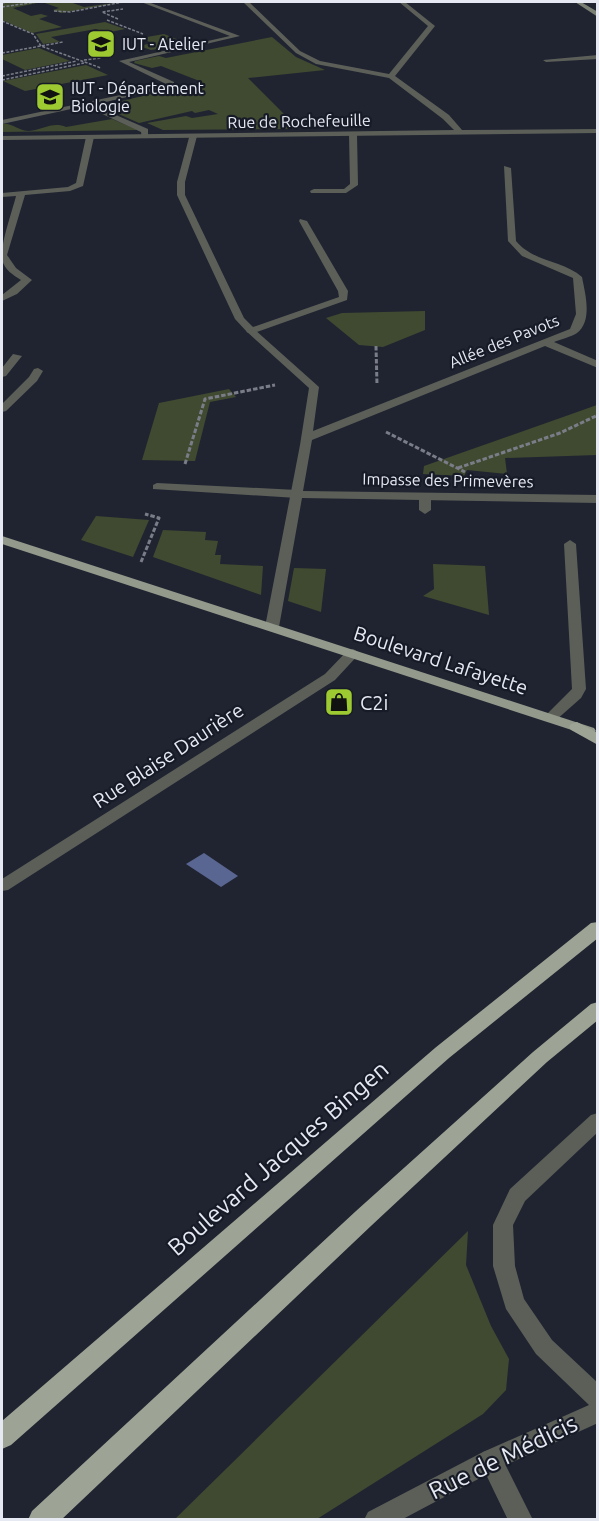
<svg xmlns="http://www.w3.org/2000/svg" width="599" height="1521" font-family="Ubuntu,sans-serif">
  <rect width="100%" height="100%" fill="#202431"/>
  <path fill="#404a30" d="M13 2H70L84 7 122 2 61 13 53 10 59 8 42 2 13 8 31 16 41 14 48 16 39 19 62 27 32 33 2 20V3Z
    M105 22 125 29 106 33 96 29 51 37 60 42 43 44 36 34Z
    M164 34 189 44 151 50 139 46 152 43 141 38Z
    M272 37 296 57 325 70 248 78 299 129 163 130 147 123 186 116 192 118 218 114 209 110 195 113 192 111 139 123 105 108 106 105 113 103 202 82 161 66 152 68 134 63 135 61 159 56 166 58Z
    M39 48 70 61 25 70 2 59V55Z
    M86 65 108 75 25 91 3 81Z
    M112 119 138 130 2 132V124C11 122 19 131 29 131 42 130 53 121 66 127Z
    M425 311V330L383 347 359 345 326 318 342 313Z
    M229 389 236 397 210 402 195 461 142 460 159 403Z
    M597 405V455L505 458 507 474 467 470 464 476 423 474 424 466Z
    M96 516 149 520 133 557 81 540Z
    M163 530 206 532 205 540 218 541 215 555H221L220 564 263 566 261 595 153 557Z
    M433 564 485 566 489 615 423 596 434 589Z
    M294 568 326 569 321 612 288 601Z
    M468 1231 466 1265 491 1326 509 1359 506 1390 483 1414 317 1519H175Z"/>
  <path fill="#596692" d="M204 853 238 876 221 887 186 864Z"/>
  <g fill="none" stroke-linecap="round" stroke-linejoin="round">
    <path stroke="#7a7d88" stroke-width="1.5" stroke-dasharray="3 1.5" stroke-linecap="butt" d="M2 3 9 2
      M2 7 36 2
      M54 11 70 12 123 2
      M118 19 102 12 123 9
      M107 20 143 34
      M2 21 33 34 41 46 101 68
      M2 53 63 42
      M84 60 101 58
      M2 76 77 61
      M2 80 84 63"/>
    <path stroke="#7a7d88" stroke-width="3" stroke-dasharray="4.5 2" stroke-linecap="butt" d="M376 346 377 385
      M386 432 465 472
      M185 464 205 399 275 385
      M458 468 560 433 598 415
      M141 562 159 518 145 514"/>
    <path fill="#5c5f58" fill-rule="evenodd" d="M141 2H148L240 36 129 62 174 82V86L93 105 148 129V138H142L141 132 85 106 2 124V120L168 85 119 61 230 36Z
      M353 132 357 134 358 185 346 193H311L310 191 314 189H344L350 184 349 134Z
      M190 134 197 136 185 182V195L244 318 253 327 339 297 338 291 299 221 300 219 307 221 348 291 347 300 254 333H248L235 319 177 195V182Z
      M90 135 94 137 83 186 70 191 25 195 7 255 16 268 32 280 17 294 2 301V295L21 280C13 275 5 270 2 260 0 245 12 212 16 196L2 197V193L68 187 76 183 86 137Z
      M13 354 22 356 6 376 2 377V368Z
      M157 483 297 490 303 494 297 498 153 489V485Z
      M425 493 431 497V510L425 514 419 510V497Z
      M570 540 576 544 586 689 581 698 555 721 550 722 543 718 572 689 564 544Z
      M491 1449 499 1452 533 1520H508L479 1460 483 1452Z"/>
    <path fill="#5c5f58" fill-rule="evenodd" d="M243 2H249L300 51 320 61 389 74 428 26 399 2H405L435 26 395 76 449 115 462 130 598 129V133L2 140V136L454 130 443 119 389 78 316 64 296 53Z
      M598 55V59L546 62 543 60Z
      M504 166 511 168 516 241C533 262 563 260 582 277 585 293 593 321 577 333 571 337 561 339 554 342L598 361V368L545 346 312 440 303 491 598 495V503L302 498 279 627 277 630H267L265 627 300 445 309 388 246 331 254 329 319 387 313 431 570 329 576 314 573 278 522 256 508 241Z
      M38 368 43 371 37 381 6 411 2 412V404L29 377 34 369Z
      M353 649 360 653 335 680 8 890 2 891V879L325 674 348 650Z
      M598 1113V1132L525 1201 513 1225 515 1266 524 1299 552 1340 598 1383V1423L499 1468 401 1520H364L368 1512 483 1452 589 1405 536 1354 506 1309 493 1266V1225L510 1189 591 1115Z"/>
    <path fill="#7b8075" fill-rule="evenodd" d="M575 2H581L598 12V17Z"/>
    <path fill="#93998b" fill-rule="evenodd" d="M2 536 594 728 596 731 589 735 584 734 2 544Z"/>
    <path fill="#9ea495" fill-rule="evenodd" d="M577 722 598 733V745L571 730 569 727 571 724Z
      M598 922V938L449 1058 11 1445 2 1449V1421L435 1048 591 923Z
      M598 1002V1020L547 1062 372 1225 61 1520H28L32 1511 356 1211 533 1052 591 1004Z"/>
  </g>
  <defs>
    <g id="university-square" transform="scale(1.5)"><rect x="-9" y="-9" width="18" height="18" rx="4" fill="#9dca30" stroke="#171b27"/><path d="M0-5L7-2L0 1L-7-2ZM-4 1L0 2.5L4 1V4Q0 6-4 4Z" fill="#111"/></g>
    <g id="shop-square" transform="scale(1.5)"><rect x="-9" y="-9" width="18" height="18" rx="4" fill="#9dca30" stroke="#171b27"/><path d="M-5-2.5h2.3a2.7 3.5 0 0 1 5.4 0H5L5.5 6h-11ZM-1.5-2.5h3a1.5 2.3 0 0 0-3 0Z" fill="#111"/></g>
  </defs>
  <g fill-rule="evenodd">
    <use href="#university-square" x="101" y="44"/>
    <use href="#university-square" x="50" y="97"/>
    <use href="#shop-square" x="339" y="702"/>
  </g>
  <g text-anchor="middle" dominant-baseline="central" stroke-width="4.5" stroke-linejoin="round" paint-order="stroke">
    <g font-size="16" fill="#e6e9f2" stroke="#171b27" text-anchor="start">
      <text x="122" y="44">IUT - Atelier</text>
      <text x="71" y="88">IUT - Département<tspan x="71" dy="18">Biologie</tspan></text>
    </g>
    <g font-size="16" fill="#e6e9f2" stroke="#171b27">
      <text transform="translate(299 121) rotate(-1)">Rue de Rochefeuille</text>
      <text transform="translate(504 341) rotate(-22)">Allée des Pavots</text>
      <text transform="translate(448 480) rotate(1)">Impasse des Primevères</text>
    </g>
    <g font-size="20" fill="#e6e9f2" stroke="#171b27">
      <text transform="translate(441 660) rotate(18)">Boulevard Lafayette</text>
      <text transform="translate(168 755) rotate(-33)">Rue Blaise Daurière</text>
    </g>
    <g font-size="20" fill="#e6e9f2" stroke="#171b27" text-anchor="start">
      <text x="360" y="702">C2i</text>
    </g>
    <g font-size="24" fill="#e6e9f2" stroke="#171b27">
      <text transform="translate(278 1158) rotate(-41)">Boulevard Jacques Bingen</text>
      <text transform="translate(503 1457) rotate(-26)">Rue de Médicis</text>
    </g>
  </g>
  <rect width="599" height="1521" fill="none" stroke="#e6e9f2" stroke-width="6"/>
</svg>
